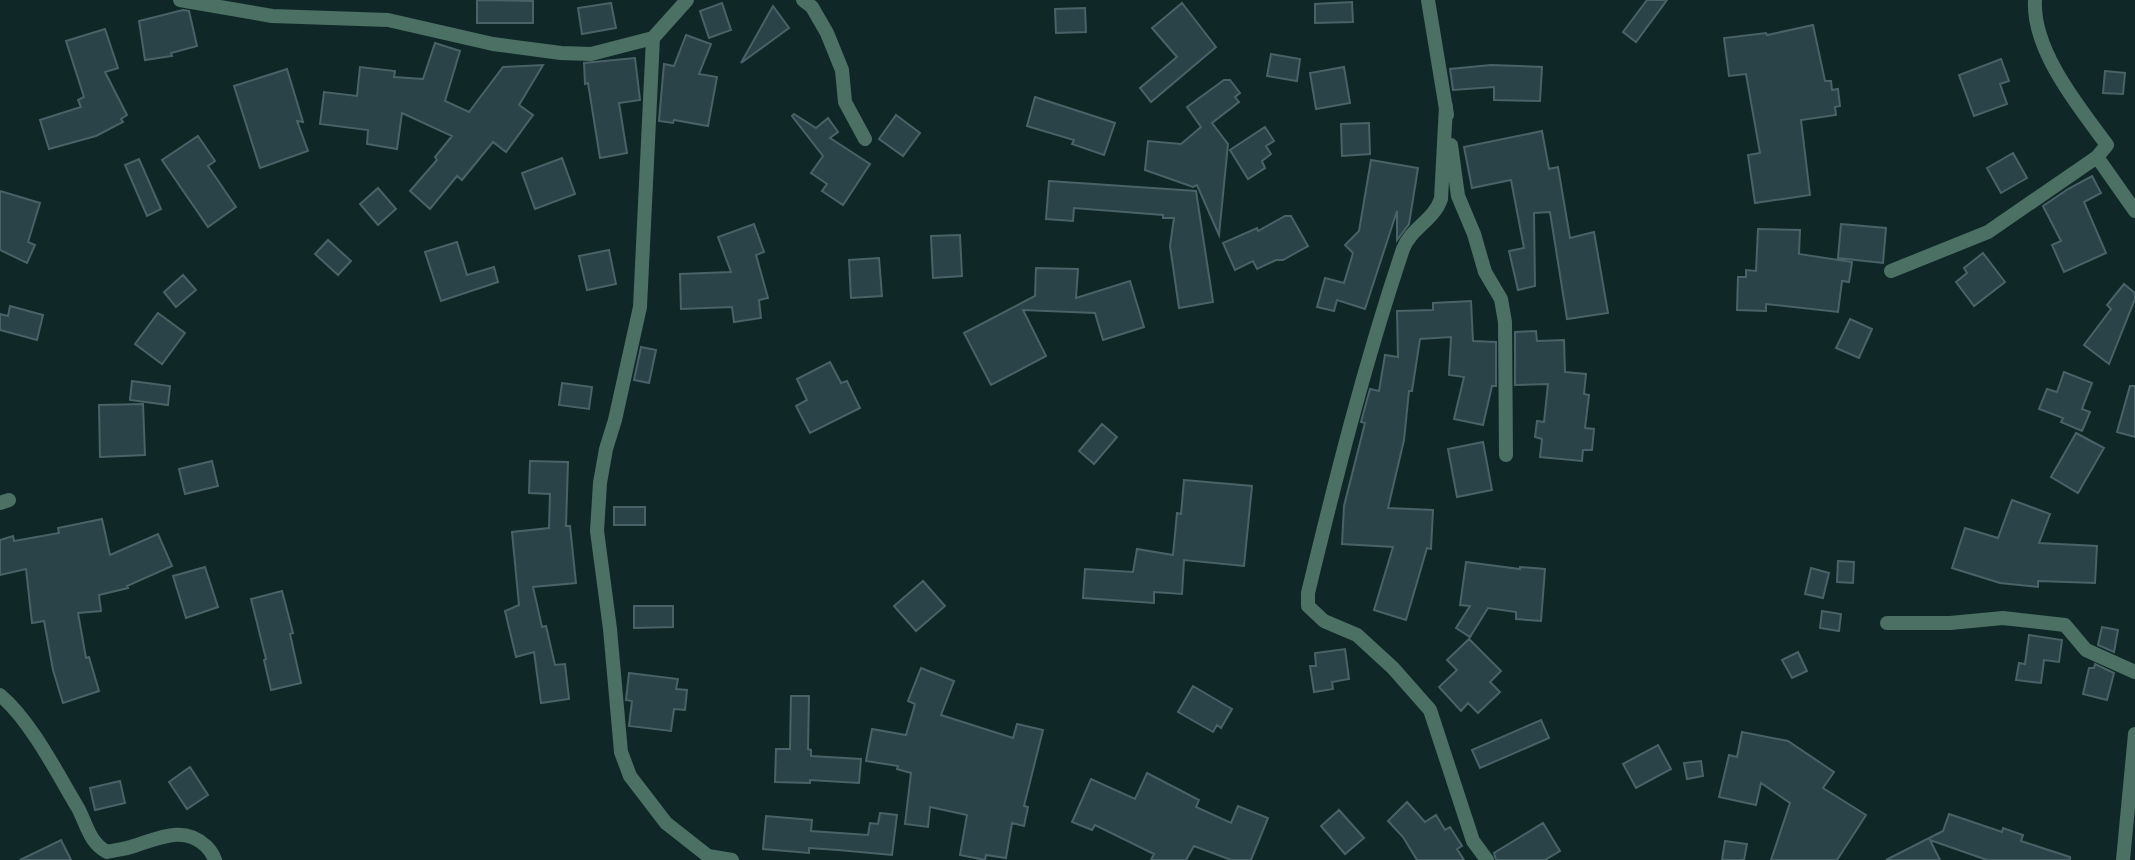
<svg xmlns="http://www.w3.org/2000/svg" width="2135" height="860" font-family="Bitter,serif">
  <rect width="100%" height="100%" fill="#0f2827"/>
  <path fill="#2a4348" stroke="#486267" stroke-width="2" d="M477 0 533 1V23H477Z
    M1647 0H1667L1636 42 1623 32Z
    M1352 2 1353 22 1315 23V4Z
    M611 3 616 28 582 34 578 8Z
    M722 3 731 30 709 38 700 11Z
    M1182 3 1216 47 1151 102 1140 88 1177 57 1152 28Z
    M773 6 789 28 741 63Z
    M1085 8 1086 32 1056 33 1055 9Z
    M183 10 189 11 197 46 171 53 172 56 145 60 139 21Z
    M1813 25 1825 81H1831L1832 90 1838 89 1840 106 1835 107 1836 115 1801 120 1810 195 1755 203 1748 155 1760 153 1746 74 1729 76 1724 38 1766 33 1767 35Z
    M105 29 118 68 105 72 127 115 121 119 123 122 96 136 49 149 40 120 81 107 78 100 84 97 66 41Z
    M686 35 711 44 699 74 717 77 708 126 674 120 673 123 659 121 664 64 674 66Z
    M435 43 460 51 445 101 469 112 503 67 543 65 519 105 533 115 506 152 493 142 462 180 457 176 430 209 410 191 437 160 435 157 452 136 402 113 397 149 367 144 368 130 320 124 324 92 357 96 360 67 395 71 394 77 423 79Z
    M1271 54 1300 59 1297 81 1267 76Z
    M635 58 640 100 619 103 627 153 600 158 588 83 585 84 584 63Z
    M2001 59 2009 81 2000 84 2007 104 1974 116 1959 75Z
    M1491 65 1542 67 1540 101 1494 100V87L1453 90 1450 69Z
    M1344 67 1350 103 1316 109 1310 73Z
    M287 69 303 122 297 121 308 151 260 168 234 86Z
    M2105 71 2125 73 2123 94 2103 93Z
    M1224 80H1230L1240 93 1235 97 1239 102 1212 123 1228 144 1219 235 1197 185 1193 187 1145 170 1148 141 1181 144 1201 127 1187 107Z
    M1035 97 1115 123 1104 155 1072 144 1074 140 1027 126Z
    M794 114 816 128 828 118 838 132 830 138 870 164 843 205 822 191 827 184 811 173 823 156 792 116Z
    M896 115 920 133 903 156 879 139Z
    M1369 123 1370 154 1342 156 1341 124Z
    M1265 127 1274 141 1266 146 1271 154 1262 161 1265 168 1248 179 1230 150Z
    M1542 131 1549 169 1558 167 1570 238 1594 232 1608 313 1567 319 1550 212 1534 213 1535 286 1518 290 1509 251 1524 248 1511 180 1472 188 1464 147Z
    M198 136 215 161 208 166 236 207 208 227 162 160Z
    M2013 153 2027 178 2001 193 1987 168Z
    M562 158 575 194 535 209 522 173Z
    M139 159 161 209 147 216 125 165Z
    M1371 160 1418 168 1409 224 1397 240V211L1365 309 1337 300 1334 311 1317 307 1325 278 1344 283 1353 253 1345 245 1359 231Z
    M2092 176 2101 193 2084 202 2106 253 2064 272 2052 245 2061 241 2043 206 2068 189Z
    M1049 181 1196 191 1213 302 1179 308 1170 246 1174 218H1163V215L1074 208 1073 221 1046 219Z
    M378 188 396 209 378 225 360 204Z
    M0 191 40 203 28 242 35 245 27 263 0 250Z
    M1285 216H1291L1308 246 1283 260H1276L1257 269 1253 261 1235 270 1223 243 1257 228 1258 231Z
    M754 224 764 252 756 255 768 298 759 300 761 318 734 322 732 307 681 309 680 274 731 272 718 237Z
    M1841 224 1886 228 1883 263 1838 258Z
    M1758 229 1800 230 1799 254 1852 262 1849 282 1842 281 1838 312 1766 304V311L1737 310 1738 277H1746V270L1756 271Z
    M960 235 962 276 933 278 931 236Z
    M328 240 351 261 338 275 315 254Z
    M457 242 467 275 494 267 498 282 441 301 425 252Z
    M609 250 616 284 587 290 579 256Z
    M1983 253 2005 282 1974 306 1956 282 1967 273 1964 268Z
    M879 258 882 296 851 298 849 260Z
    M1036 268 1078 269 1076 298 1130 281 1144 327 1103 340 1095 313 1023 310 1046 356 991 385 964 333 1035 296Z
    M183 275 196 290 176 307 164 292Z
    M2124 284 2135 293V299L2109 364 2084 345 2111 309 2107 305Z
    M1471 301 1473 341 1496 342V386H1492L1483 425 1454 419 1464 377 1449 375 1451 337 1420 339 1412 391H1409L1404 440 1388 508 1433 510 1431 549 1427 548 1406 620 1374 610 1393 547 1342 544 1344 506 1365 423 1361 422 1370 389 1379 391 1385 355 1398 357 1397 311 1433 310V303Z
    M10 306 43 315 37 340 0 330V314L8 316Z
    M158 313 185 333 162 364 135 344Z
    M1850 319 1872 329 1859 358 1836 348Z
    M1536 331 1537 341 1564 340 1565 372 1586 374 1584 394 1589 395 1585 428 1594 429 1592 450H1583L1582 461 1540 457 1542 439 1535 437 1537 421 1544 422 1548 384 1515 385V332Z
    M641 347 656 350 649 383 634 380Z
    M830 362 841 383 847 381 860 408 810 433 796 406 807 400 797 379Z
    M2064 372 2092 383 2082 409 2090 412 2082 431 2061 422 2063 418 2039 409 2047 389 2057 392Z
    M132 381 170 386 168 405 130 400Z
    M562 383 592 387 589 409 559 405Z
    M2130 386H2135V437L2117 432Z
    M143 404 145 455 100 457 99 405Z
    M1102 424 1117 437 1094 464 1079 451Z
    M2076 433 2104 448 2078 493 2051 477Z
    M1483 442 1492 490 1457 497 1448 449Z
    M212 461 218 486 185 494 179 469Z
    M530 461 568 462 566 526H570L576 583 533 587 542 627 546 626 555 665 565 664 569 699 541 703 534 652 516 657 505 611 519 605 512 532 549 528 550 494 529 493Z
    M1184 480 1252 486 1244 566 1184 560 1182 594 1154 592V603L1083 598 1085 569 1133 572 1137 549 1173 555 1177 513 1181 514Z
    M2012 500 2050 514 2039 543 2097 546 2095 583 2038 581V587L2000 583 1952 568 1965 528 1998 538Z
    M614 507H645V525H614Z
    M102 519 110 555 158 534 172 566 127 586 128 588 99 595 101 611 78 613 86 658 89 657 99 691 63 703 53 670 44 621 32 623 26 569 0 575V540L13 536 14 541 59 533 58 528Z
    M1838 561 1854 562 1853 583 1837 582Z
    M1466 562 1520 569V567L1545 569 1541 621 1516 619V612L1488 608 1470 637 1456 628 1470 606 1460 605Z
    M205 567 218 607 186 618 173 576Z
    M1811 568 1829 573 1823 598 1805 594Z
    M923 581 945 606 916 631 894 606Z
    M282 591 293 633 290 634 301 683 271 690 264 660 266 659 251 599Z
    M634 606H673V627L634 628Z
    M1822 611 1841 614 1839 631 1820 628Z
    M2102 627 2118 630 2114 652 2098 645Z
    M2029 635 2062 640 2059 662 2044 660 2041 683 2016 680 2019 663 2025 664Z
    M1469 639 1501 671 1490 682 1500 692 1478 713 1468 703 1461 711 1439 687 1457 670 1447 660Z
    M1345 649 1349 679 1332 682 1333 689 1314 692 1310 666H1316L1315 653Z
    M1798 652 1807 671 1792 678 1782 660Z
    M2095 664 2114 673 2107 700 2083 694 2089 668H2094Z
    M921 668 954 681 941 715 1013 738 1017 724 1043 730 1024 806 1028 807 1024 826 1012 823 1006 858 986 855 985 860 960 855 967 815 930 807 928 827 905 824 911 773 897 769 898 766 866 761 872 729 906 735 915 704 908 701Z
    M629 673 678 679 676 689 687 690 685 710 674 709 671 731 629 726 632 701 626 700Z
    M1193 686 1232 709 1221 728 1217 725 1213 732 1178 712Z
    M791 696H809L808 749 811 750V756L861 759 859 783 810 780V783L775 782 776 749H790Z
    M1541 720 1549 738 1480 768 1472 750Z
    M1742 732 1788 741 1834 772 1823 788 1866 815 1837 860H1771L1790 803 1761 783 1756 805 1719 797 1729 755 1737 757Z
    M1658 745 1671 769 1636 788 1623 764Z
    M1701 761 1703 776 1687 779 1684 763Z
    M190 767 208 795 187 809 169 782Z
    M1147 773 1199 800 1196 807 1231 823 1238 806 1268 818 1251 860H1231L1194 846 1186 860H1151L1154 854 1095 825 1092 830 1072 822 1091 779 1135 799Z
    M120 781 125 803 95 810 90 788Z
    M1407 802 1425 822 1436 815 1445 830 1450 827 1462 846 1457 849 1464 860H1417L1403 837 1388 821Z
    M1339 810 1364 838 1345 854 1321 826Z
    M880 813 897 815 892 855 838 850 809 848V853L763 849 766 816 812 820 811 831 868 835 870 823 878 824Z
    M1949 814 2002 832 2003 828 2023 835 2021 841 2070 857V860H1987L1930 840 1940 860H1886L1943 831Z
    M1543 823 1560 851 1545 860H1496L1494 853Z
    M61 840 71 860H20Z
    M1725 841 1747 844 1744 860H1722Z"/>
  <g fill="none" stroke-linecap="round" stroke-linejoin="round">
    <path stroke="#4c7063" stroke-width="14" d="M180 0 272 16 388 20 493 44 561 53 591 54 653 38 687 0
      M803 0 812 7 827 33 842 70 845 102 865 139
      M1428 0 1447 115
      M2035 0C2032 50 2079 107 2107 145L2097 157 2135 211
      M653 38 640 307 615 420 606 449 600 483 597 531 610 629 621 752 630 776 666 823 708 856 732 860
      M1446 106 1441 199C1434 220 1410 229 1403 249 1365 362 1336 477 1308 593V606L1324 621 1357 635 1393 668 1430 710 1473 841 1487 860
      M1451 145 1458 196 1474 234 1485 272 1501 299 1505 322 1506 455
      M1891 271 1988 232 2097 157
      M0 503 9 500
      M1887 623H1950L2003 618 2065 625 2086 650 2135 672
      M0 695C31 721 57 773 78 808 87 825 89 842 107 852 116 850 125 849 134 846 159 838 184 825 206 846 211 851 213 854 215 860
      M2123 860 2135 734"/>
  </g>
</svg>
